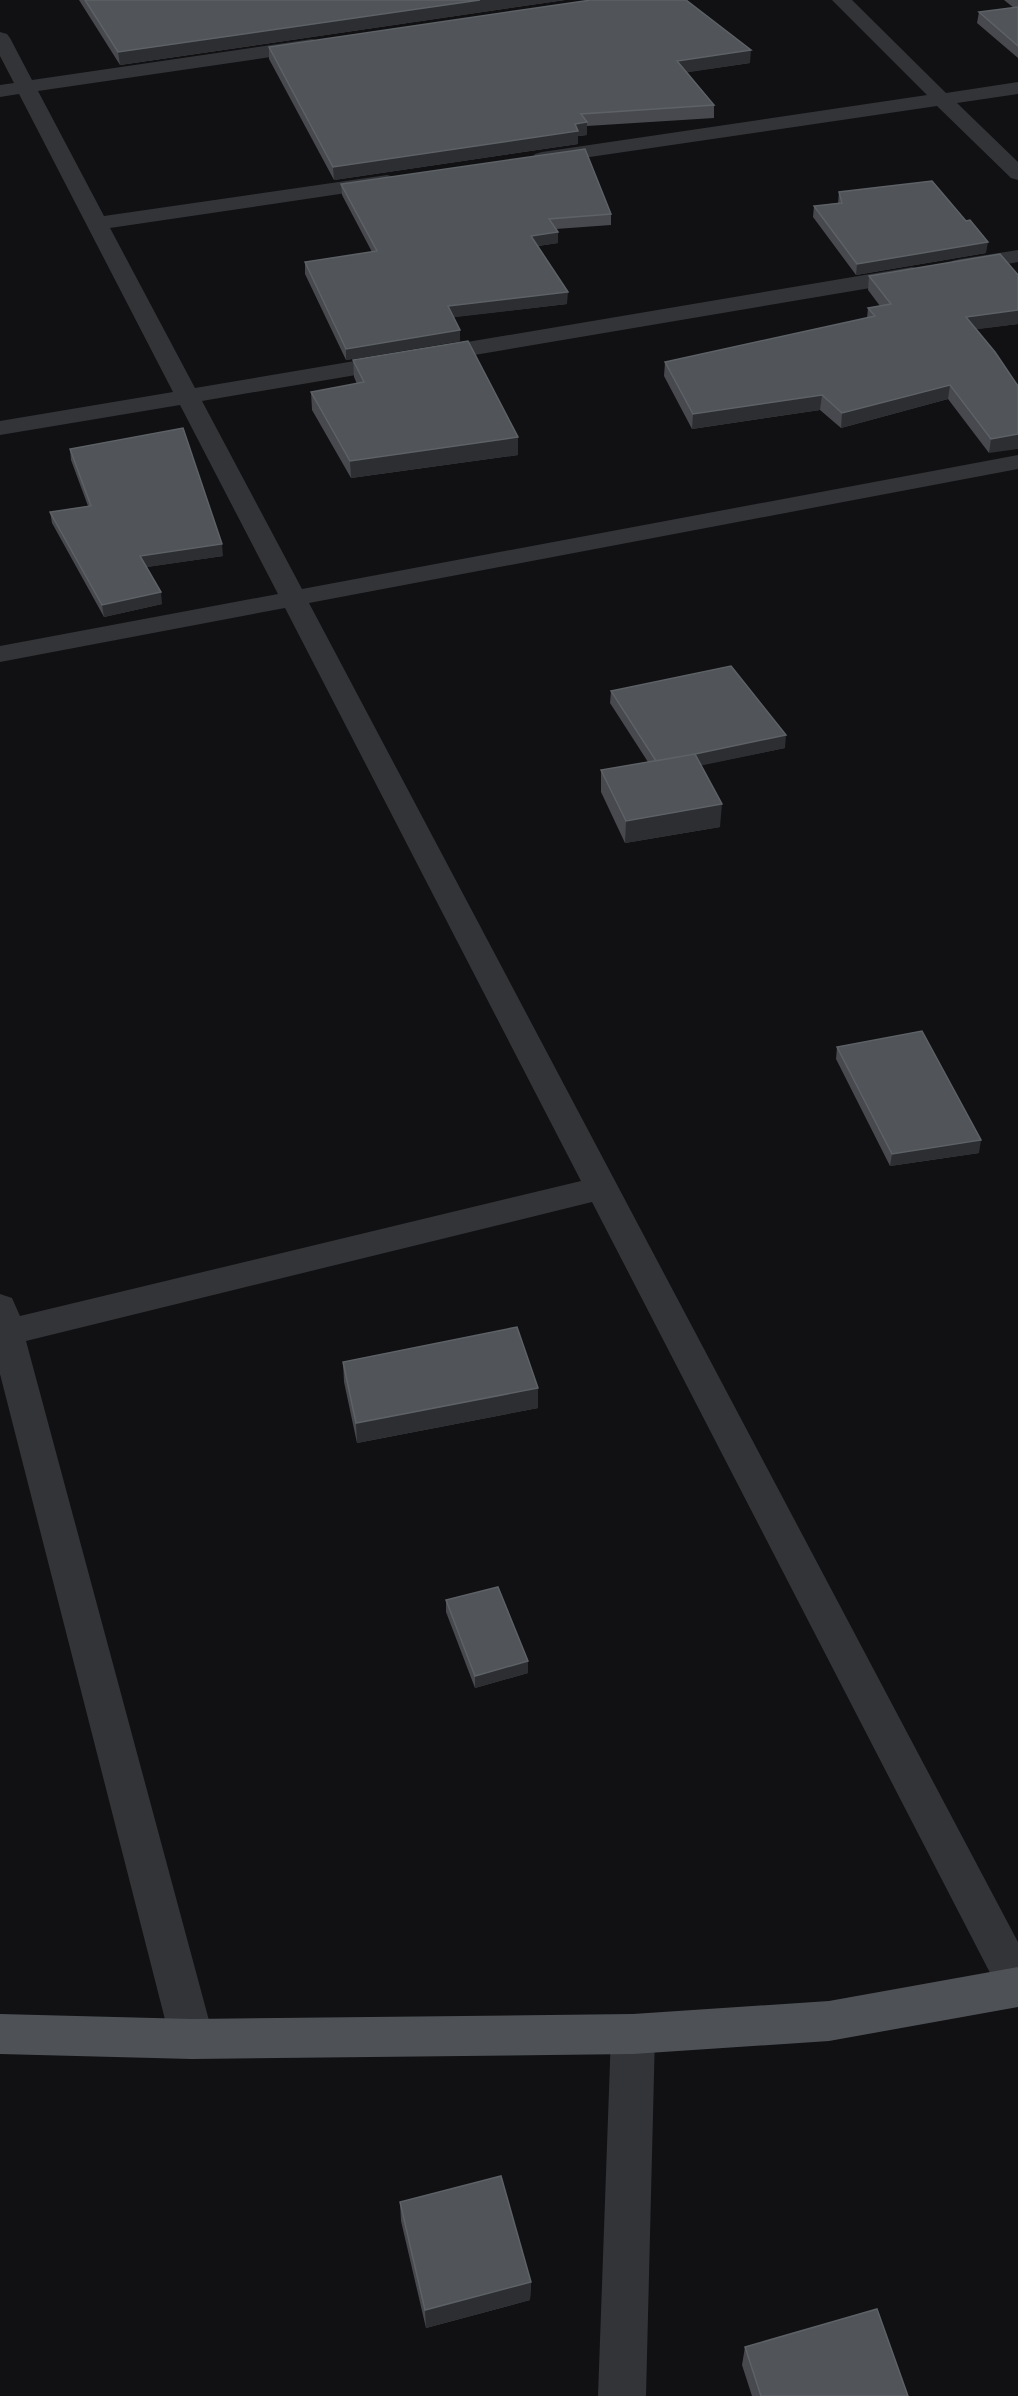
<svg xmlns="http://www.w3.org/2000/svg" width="1018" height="2396" font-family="Raleway,sans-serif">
  <rect width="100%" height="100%" fill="#111113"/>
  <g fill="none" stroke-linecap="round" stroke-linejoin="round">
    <path fill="#323438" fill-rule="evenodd" d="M832 0H852L946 93 1018 82V94L957 103 1018 162V180L1011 178 937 106 542 164 535 162 532 158 535 154 542 152 927 95Z
      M0 32 7 34 10 38 32 80 312 39 319 41 322 45 319 49 312 51 38 91 104 216 387 175 394 177 397 181 394 185 387 187 110 228 195 388 912 267 920 269 923 274 920 279 912 281 202 401 302 589 1018 455V469L309 603 1018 1942V2004L1003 1998 592 1202 26 1341 214 2039 207 2053 192 2059 177 2053 170 2039 0 1374V1294L12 1298 20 1316 581 1181 285 608 0 662V646L278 594 180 405 0 435V421L173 392 19 94 0 97V85L14 83 0 56Z
      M1018 250V262L960 273 952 271 949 266 952 261 960 259Z
      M633 2014 648 2020 655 2034 646 2396H598L611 2034 618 2020Z"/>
    <path fill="#4e5257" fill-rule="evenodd" d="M1018 1967V2007L829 2041 633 2054 192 2059 0 2054V2014L192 2019 633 2014 829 2001Z"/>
  </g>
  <path fill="#47494e" d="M79 0H565L120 65Z
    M1004 0H1018V58L977 23 979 12 1014 8Z
    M269 47 750 63 687 72 714 105V118L587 126V135L578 136V144L334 180 269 59Z
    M341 184 611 214V225L556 229 558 243 538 246 567 304 453 317 460 341 346 360 305 274V262L372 252 342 195Z
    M839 192 986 253 856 275 813 217 814 206 838 203Z
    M1018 275V324L976 329 1018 386 989 453 948 399 841 428 820 410 692 429 664 376 665 362 867 318 868 308 880 306 868 290 869 276Z
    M353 360 518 437V455L351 478 312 410 311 392 357 384 354 377Z
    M70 449 223 556 146 567 162 604 104 617 52 523 50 512 88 506 71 460Z
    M611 691 785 748 701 765 720 827 625 843 601 792V770L648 762 610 703Z
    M837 1047 979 1153 890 1166 836 1059Z
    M343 1362 538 1388V1408L357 1443 344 1382Z
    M446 1600 528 1661V1673L475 1688 446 1612Z
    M400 2202 531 2282 530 2300 426 2328 401 2221Z
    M745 2347 908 2396H752L742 2365Z"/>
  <path fill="#2d2e32" d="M480 0H565L120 65 118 52Z
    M751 50 750 63 677 74V61Z
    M587 122V135L578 136V144L334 180 333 167Z
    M558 232V243L531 247V236Z
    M988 242 986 253 856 275 857 264Z
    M568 292 567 304 448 318V306Z
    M1018 310V324L964 331 966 317Z
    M460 330V341L346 360V349Z
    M950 385 948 399 841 428 842 413Z
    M822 395 820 410 692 429 693 414Z
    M1018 434V449L989 453 991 439Z
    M518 437V455L351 478 350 461Z
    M222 544 223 556 141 568 140 556Z
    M161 592 162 604 104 617 102 605Z
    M786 735 785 748 656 775 657 762Z
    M722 804 720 827 625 843 626 821Z
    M981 1140 979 1153 890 1166 892 1154Z
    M538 1388V1408L357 1443 356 1423Z
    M528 1661V1673L475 1688V1676Z
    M531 2282 530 2300 426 2328 425 2310Z"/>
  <path fill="#515459" stroke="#5d6267" stroke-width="1.5" d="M85 0H480L118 52Z
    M591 0H686L751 50 677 61 714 105 581 114 587 122 575 124 578 131 333 167 269 47Z
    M1018 7V46L979 12Z
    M585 149 611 214 549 219 558 232 531 236 568 292 448 306 460 330 346 349 305 262 377 251 341 184Z
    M932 181 966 221 970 220 988 242 857 264 814 206 842 203 839 192Z
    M1000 254 1018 275V310L966 317 995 352 1018 386V434L991 439 950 385 842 413 822 395 693 414 665 362 875 316 868 308 891 304 869 276Z
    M468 341 518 437 350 461 311 392 364 382 353 360Z
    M183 428 222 544 140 556 161 592 102 605 50 512 91 506 70 449Z
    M731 666 786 735 695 754 656 761 611 691Z
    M695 754 722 804 626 821 601 770Z
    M922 1031 981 1140 892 1154 837 1047Z
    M517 1327 538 1388 356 1423 343 1362Z
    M498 1587 528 1661 475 1676 446 1600Z
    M501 2176 531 2282 425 2310 400 2202Z
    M877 2309 908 2396H761L745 2347Z"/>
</svg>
